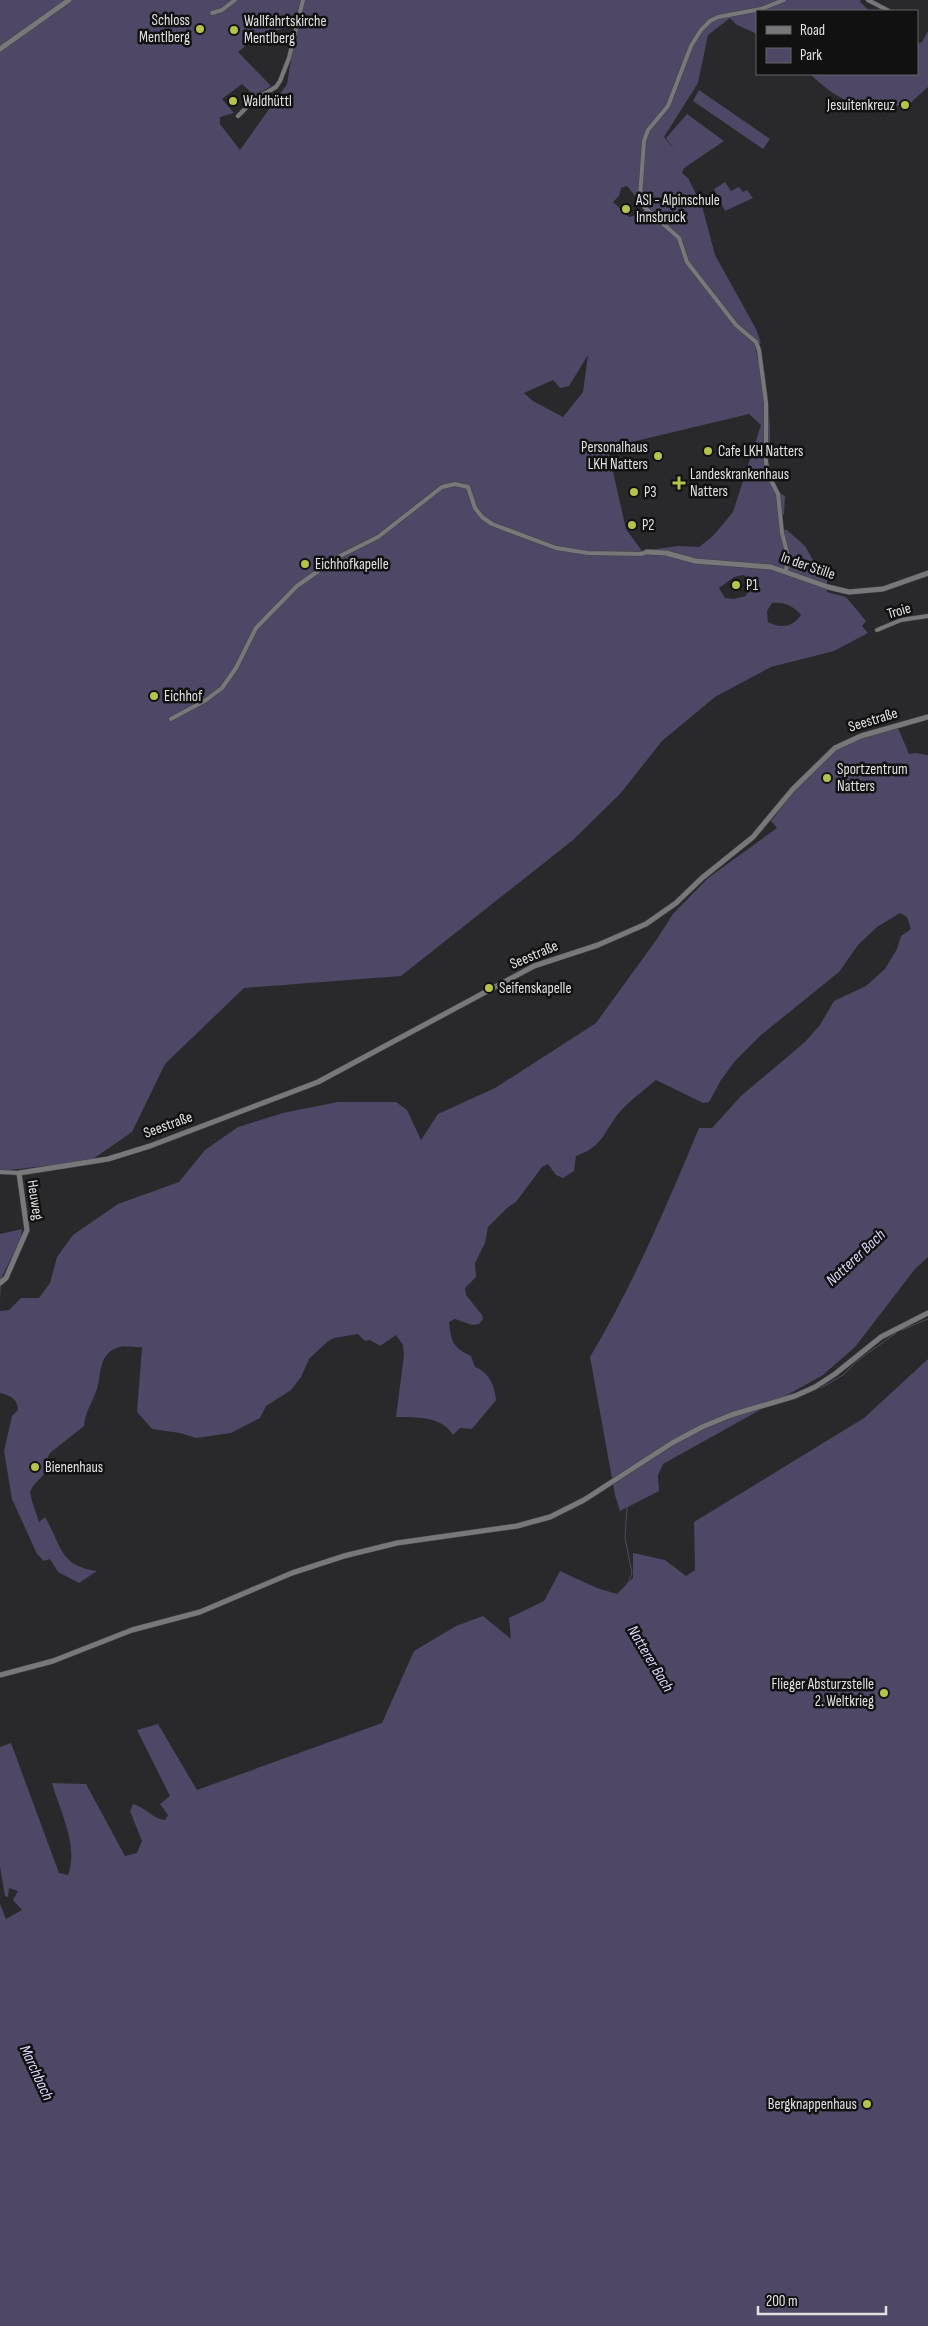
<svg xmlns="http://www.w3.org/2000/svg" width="928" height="2326" font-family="'Sofia Sans Condensed',sans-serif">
  <rect width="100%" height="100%" fill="#29282b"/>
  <path fill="#4e4765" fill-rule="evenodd" d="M0 0H861L860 2 870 11H757V34L737 25 730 18 708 35 698 83 664 137 675 150 666 138 687 114 724 141 684 168 682 173 688 178 702 206 715 255 756 329 761 343 755 345 758 361 763 363C767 388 770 412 770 437 770 450 765 462 768 476 770 484 778 493 785 496L784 514 780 517V530H787L805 546 814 562 827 565V592L846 597 866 621 862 626 868 633 834 651 771 667 715 697 662 741 620 794 573 840 401 976 244 988 165 1064 132 1132 90 1161 0 1171ZM297 23 287 84 240 150 220 124V117L234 113 222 99 242 84 255 96 271 86 238 52 253 40ZM627 186 641 203 640 206 644 210 642 213 629 217 613 202 619 196 621 188ZM588 355 583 392 563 417 533 401 524 393 553 380 560 388 569 386ZM749 414 761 425 733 512 713 536 699 547 678 546 642 551 626 529 609 454 636 441ZM744 575 750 581 746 596 734 599 725 598 719 588 734 577ZM772 603C785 602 793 606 801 615 793 627 781 629 768 622L767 611Z
    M928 31V87L908 105C893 105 874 108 860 105 840 101 824 87 810 74H917V44L922 42Z
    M699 90 770 139 763 149 693 101Z
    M725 182 731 191 739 187 743 192 747 190 753 198 725 211 714 189Z
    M898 728 909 754 915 753 928 755V1257L915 1269 855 1347 823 1375 663 1464 658 1475 659 1491 620 1511 615 1495 590 1357C633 1285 667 1205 699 1128H712L741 1096 805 1042 820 1025 834 1001 866 986 885 969 897 949 901 936 911 929 907 917 900 913 877 927 858 945 839 972 761 1035 735 1061 721 1080 709 1102 703 1103 656 1080C643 1091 629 1101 618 1114 602 1135 603 1146 576 1156L574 1171 563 1178 556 1175 548 1164 542 1167 516 1202 507 1208 488 1227 485 1243 475 1263 476 1277 465 1288 466 1295 482 1315 483 1319 479 1324 472 1325 455 1319 449 1322C451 1341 453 1348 471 1356L475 1367C489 1372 495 1386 496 1400L472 1429 460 1428 453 1435C442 1416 415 1417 396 1417L404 1355 403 1345 396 1335 380 1346 370 1340 365 1341 358 1334 334 1338 327 1342 309 1359 301 1377 291 1390 266 1406 260 1418 231 1433 196 1438 180 1433 152 1429 137 1412 142 1347C136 1348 125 1345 119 1347 98 1354 102 1372 97 1389 92 1403 85 1412 84 1426L50 1453 46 1461 45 1473 33 1486 30 1492 32 1501 39 1522 45 1517C62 1546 59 1566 97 1571L79 1583 58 1572 50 1559 44 1561 37 1554 12 1499 4 1451 12 1416 18 1410C17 1398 11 1396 0 1393V1311L9 1310 21 1298H39L50 1283 57 1257 73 1235 118 1204 179 1182 205 1150 238 1127 283 1113 338 1102H396L407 1110 421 1140 438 1114 495 1088 596 1023 657 939 673 914 708 878 777 828 771 821C792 794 815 761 846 744 862 736 881 733 898 728Z
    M22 1229 21 1238 1 1279 0 1302V1234Z
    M928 1359V2326H0V1904L6 1919 22 1910 13 1900 18 1891 9 1888 8 1897 5 1896 0 1867V1747L11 1743 59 1873 68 1875C79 1847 60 1811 52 1783L86 1784 125 1856 137 1853 142 1841 130 1811 133 1804C145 1807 153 1819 165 1820L168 1815 160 1804 170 1796 137 1730 158 1724 197 1790 382 1723 414 1651 456 1626 483 1616 511 1639 509 1618 544 1601 560 1571 597 1588 617 1594 633 1578V1553L665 1560 686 1576 695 1570 694 1522 864 1418Z"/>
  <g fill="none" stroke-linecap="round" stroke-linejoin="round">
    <path stroke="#50495f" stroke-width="1" d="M902 1330 928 1319
      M821 1388 843 1375 857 1361 896 1333
      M710 1418 789 1348 825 1309C826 1295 856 1268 868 1259 873 1256 878 1255 882 1252 888 1237 905 1232 915 1219 921 1213 924 1203 928 1195
      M676 1436 682 1430 700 1420
      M661 1732C661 1712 670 1717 661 1693L616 1626 615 1616 617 1600 629 1581 632 1573 625 1538 627 1507 638 1499 652 1474 681 1443
      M659 1739 656 1762 659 1766V1777
      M503 1815 512 1839 522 1852
      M531 1858 539 1865 542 1872 545 1888 566 1912 580 1937 590 1963 604 1985 616 2013
      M0 1990 18 2012C17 2020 11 2025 9 2033 6 2045 30 2089 36 2102L41 2108 32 2164 41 2206 58 2245 92 2280 105 2286 111 2294 113 2303 110 2326
      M0 2230 3 2235 26 2248 58 2287 74 2326
      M113 2298 139 2314 149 2326"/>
    <g stroke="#434345" stroke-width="5">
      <path id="street" d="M784 0 761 9 718 17 710 21 701 30 691 46 668 106 648 130 644 141 640 197 642 205 679 238 687 262 736 325 756 342 759 350 766 403V462L769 476 778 494 782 533 788 556 786 570
        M868 0 889 11
        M212 13 222 10 235 0
        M238 116 255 99 276 87 280 81 289 58 303 0
        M877 630 901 620 928 616
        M171 719 206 700 222 688 236 668 256 628 297 586 338 557 378 537 442 487 455 484 468 487 475 508 482 517 492 524 556 548 588 553 641 554 647 552
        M0 1172 19 1173"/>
    </g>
    <g stroke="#434345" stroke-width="6">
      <path id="secondary" d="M0 49 69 0
        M647 552 666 553 695 561 771 567 828 587 849 592 883 589 928 573
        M0 1283 6 1278 27 1230 19 1173 108 1159 150 1146 318 1082 534 966 598 945 646 924 676 903 702 878 753 837 793 789 835 748 861 736 928 717
        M0 1675 53 1661 132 1630 200 1612 292 1573 344 1556 397 1543 517 1526 550 1517 584 1500 672 1443 702 1427 731 1415 795 1396 815 1387 835 1374 881 1337 928 1313"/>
    </g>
    <use href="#street" stroke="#78787b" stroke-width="4"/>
    <use href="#secondary" stroke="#78787b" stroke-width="5"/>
  </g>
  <g fill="#b6c249" stroke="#111112" stroke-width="2">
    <circle cx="200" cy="29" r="5"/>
    <circle cx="234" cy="30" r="5"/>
    <circle cx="233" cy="101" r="5"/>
    <circle cx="905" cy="105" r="5"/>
    <circle cx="626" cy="209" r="5"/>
    <circle cx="708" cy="451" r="5"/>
    <circle cx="658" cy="456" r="5"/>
    <path d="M676.5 475.5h5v5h5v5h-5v5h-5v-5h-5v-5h5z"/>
    <circle cx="634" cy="492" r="5"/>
    <circle cx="632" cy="525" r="5"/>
    <circle cx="305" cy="564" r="5"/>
    <circle cx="736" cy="585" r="5"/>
    <circle cx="154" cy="696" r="5"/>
    <circle cx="827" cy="778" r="5"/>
    <circle cx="489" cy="988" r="5"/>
    <circle cx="35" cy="1467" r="5"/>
    <circle cx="884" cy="1693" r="5"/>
    <circle cx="867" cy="2104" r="5"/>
  </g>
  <g text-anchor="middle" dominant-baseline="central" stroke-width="5" stroke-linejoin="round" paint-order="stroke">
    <g font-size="15" fill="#e1e1e3" stroke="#111112" text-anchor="start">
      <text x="190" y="20" text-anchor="end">Schloss<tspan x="190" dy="17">Mentlberg</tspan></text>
      <text x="244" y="21">Wallfahrtskirche<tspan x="244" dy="17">Mentlberg</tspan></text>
      <text x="243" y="101">Waldhüttl</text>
      <text x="895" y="105" text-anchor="end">Jesuitenkreuz</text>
      <text x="636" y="200">ASI - Alpinschule<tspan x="636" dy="17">Innsbruck</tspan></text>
      <text x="648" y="447" text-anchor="end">Personalhaus<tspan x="648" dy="17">LKH Natters</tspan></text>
      <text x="718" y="451">Cafe LKH Natters</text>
      <text x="690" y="474">Landeskrankenhaus<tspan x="690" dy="17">Natters</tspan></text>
      <text x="644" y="492">P3</text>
      <text x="642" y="525">P2</text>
      <text x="315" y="564">Eichhofkapelle</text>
      <text x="746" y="585">P1</text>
      <text x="164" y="696">Eichhof</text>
      <text x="837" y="769">Sportzentrum<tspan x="837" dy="17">Natters</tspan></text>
      <text x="499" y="988">Seifenskapelle</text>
      <text x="45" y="1467">Bienenhaus</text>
      <text x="874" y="1684" text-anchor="end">Flieger Absturzstelle<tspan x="874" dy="17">2. Weltkrieg</tspan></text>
      <text x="857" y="2104" text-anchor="end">Bergknappenhaus</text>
    </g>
    <g font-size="15" fill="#e1e1e3" stroke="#111112">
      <text transform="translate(808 566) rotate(19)">In der Stille</text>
      <text transform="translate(899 611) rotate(-16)">Troie</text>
      <text transform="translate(873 720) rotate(-17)">Seestraße</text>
      <text transform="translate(534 955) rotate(-23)">Seestraße</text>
      <text transform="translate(168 1125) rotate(-20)">Seestraße</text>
      <text transform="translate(35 1200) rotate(81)">Heuweg</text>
    </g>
    <g font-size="16" font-style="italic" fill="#dfd7fe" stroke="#111112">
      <text transform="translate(856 1258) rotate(-43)">Natterer Bach</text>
      <text transform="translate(650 1659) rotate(59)">Natterer Bach</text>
      <text transform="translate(36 2073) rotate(65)">Marchbach</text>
    </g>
  </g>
  <rect x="756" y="10" width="162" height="65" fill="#111112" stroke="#646466"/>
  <rect x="766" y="26" width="25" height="8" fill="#78787b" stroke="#646466"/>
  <text x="800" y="35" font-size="15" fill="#e1e1e3">Road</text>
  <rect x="766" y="48" width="25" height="15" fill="#4e4765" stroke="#646466"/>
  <text x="800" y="60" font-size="15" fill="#e1e1e3">Park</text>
  <path d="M758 2306v8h128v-8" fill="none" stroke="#e1e1e3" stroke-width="2.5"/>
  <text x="766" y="2306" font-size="15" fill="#e1e1e3" stroke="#111112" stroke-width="4" paint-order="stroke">200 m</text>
</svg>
